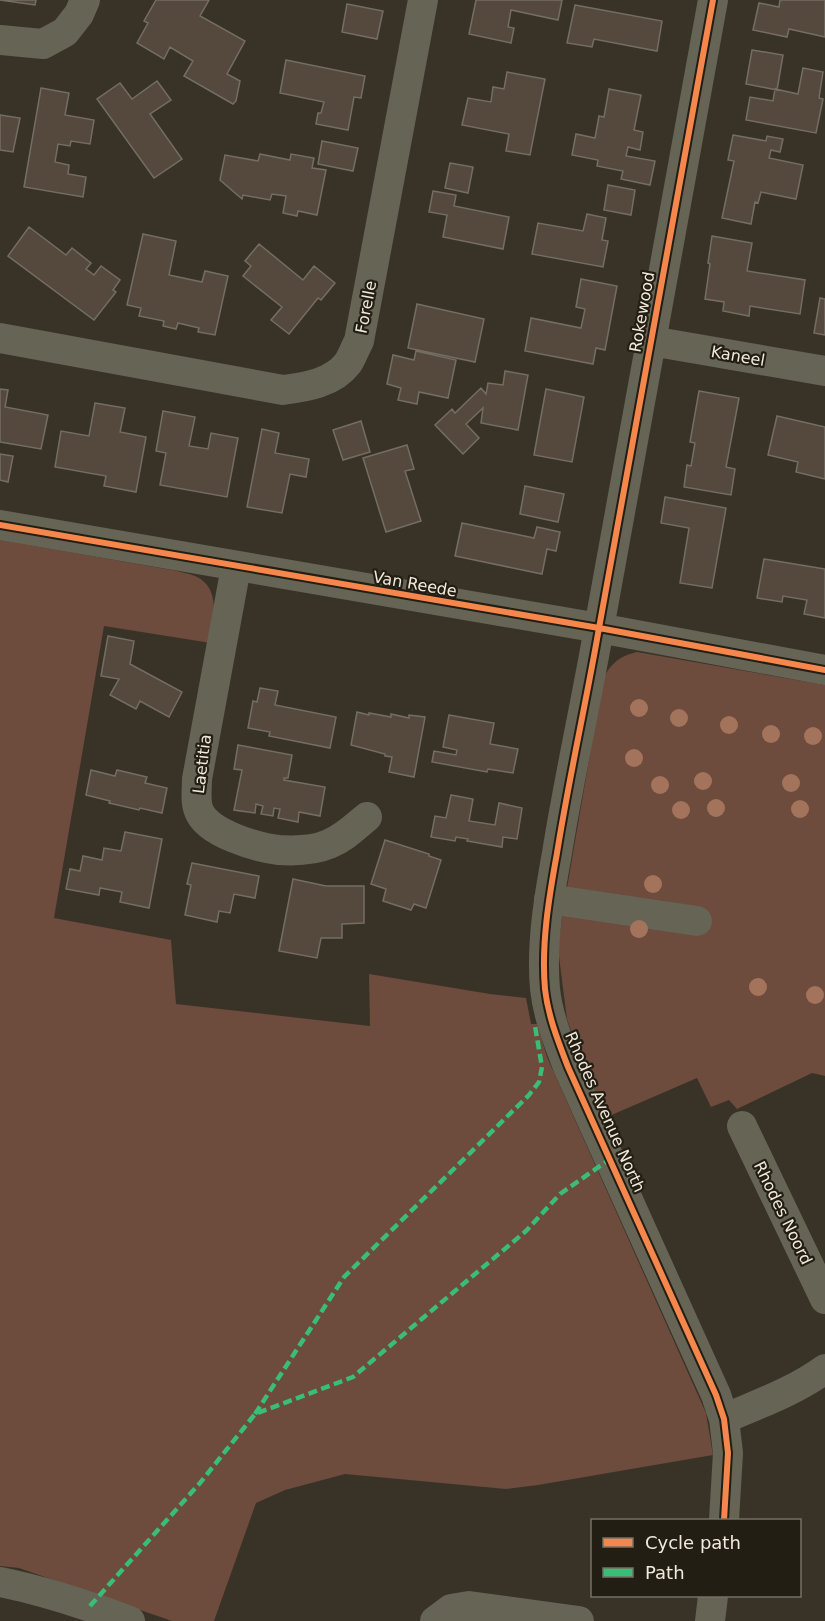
<svg xmlns="http://www.w3.org/2000/svg" width="825" height="1621" font-family="'DejaVu Sans',sans-serif">
  <rect width="100%" height="100%" fill="#393327"/>
  <path fill="#6d4b3d" d="M0 540 172 570C179 572 188 573 195 576 222 588 213 620 211 643L104 626 54 918 171 940 176 1004 370 1026 369 974 490 994 526 998 531 1024H537L547 1057 706 1413 713 1455 538 1485 506 1489 345 1474 285 1490 256 1503 214 1621H172L19 1568 0 1566Z
    M637 652 825 685V1076L812 1073 737 1109 729 1100 711 1107 697 1078 607 1117 579 1054 567 1019 558 949 563 911 603 679C611 663 620 656 637 652Z"/>
  <path fill="#54493c" stroke="#746d64" stroke-width="1.5" d="M0 0H36L35 5Z
    M156 0H209L200 16 245 41 227 74 240 81 236 101 233 104 184 76 193 61 170 47 164 59 137 43 148 23 144 21Z
    M476 0H562L558 20 511 10 508 27 514 28 511 43 469 34Z
    M780 0H825V37L789 29 787 37 753 30 759 3 779 7Z
    M347 4 383 11 377 39 342 32Z
    M575 5 662 21 657 51 594 39 592 47 567 43Z
    M752 50 783 55 777 90 746 84Z
    M286 60 365 76 361 98 354 97 348 130 316 124 318 113H321L324 102 280 93Z
    M803 68 823 72 819 98 823 99 816 133 746 120 750 97 773 101 775 89 798 94Z
    M507 72 545 79 530 155 506 151 509 134 462 125 468 98 491 102 493 87 504 89Z
    M157 81 171 100 150 114 182 159 154 178 97 99 120 83 132 99Z
    M41 88 69 93 65 115 94 120 90 144 71 141 70 146 58 144 55 162 69 165 68 174 86 177 83 197 24 187Z
    M609 89 641 95 634 130 643 132 640 150 628 147 626 156 655 161 650 185 621 179 623 171 597 166 598 160 572 155 576 134 595 138 599 116 604 117Z
    M0 115 20 118 13 152 0 150Z
    M733 135 766 141 767 136 783 139 780 152 771 150 769 158 803 165 796 199 761 192 758 203 755 202 751 224 722 218 734 161 728 160Z
    M322 141 358 148 353 171 318 164Z
    M260 154 290 160 291 154 314 158 312 168 326 170 317 215 298 211 297 216 283 213 286 196 272 194 270 200 243 195 242 199 220 180 225 155 258 161Z
    M450 163 473 167 468 193 445 188Z
    M608 185 635 190 631 215 604 210Z
    M433 191 456 195 454 206 509 217 503 249 443 237 447 215 429 212Z
    M587 214 606 218 602 240 608 241 603 267 532 254 538 223 583 231Z
    M29 227 66 255 72 248 91 263 86 269 94 275 101 266 120 280 113 290 116 292 94 320 8 256Z
    M143 234 176 241 169 275 202 282 205 271 228 276 215 335 198 332 199 328 178 323 176 329 163 326 164 321 139 316 141 308 127 305Z
    M712 236 752 243 747 271 805 280 800 314 750 306 749 316 723 311 724 302 705 299 710 264 708 263Z
    M259 244 303 280 314 266 335 283 321 300 318 298 289 334 271 320 282 307 243 276 251 266 245 261Z
    M581 279 617 286 605 350 596 348 593 364 525 351 531 318 581 328 585 309 576 307Z
    M820 298 825 299V335L814 333Z
    M417 304 484 319 475 362 408 348Z
    M416 351 456 360 448 398 419 392 417 404 398 400 401 388 387 384 393 355 414 360Z
    M505 371 528 375 518 430 481 423 483 408 466 424 479 438 463 454 435 425 452 409 455 413 481 388 486 394 488 383 503 385Z
    M0 389 8 390 5 407 48 415 41 449 0 442Z
    M546 389 584 397 572 462 534 455Z
    M699 391 739 398 726 467 735 469 731 495 684 487 687 465 691 466 695 443 690 442Z
    M95 403 125 408 120 432 146 437 136 492 104 486 106 476 55 467 61 431 89 436Z
    M163 411 195 417 189 446 208 449 211 433 238 438 227 497 160 485 166 453 156 451Z
    M777 416 825 427V479L796 472 798 462 768 455Z
    M361 421 370 452 343 460 333 430Z
    M262 429 279 433 275 453 309 459 306 477 290 474 282 513 247 507Z
    M407 445 414 469 405 471 421 521 386 532 363 458Z
    M0 454 13 456 8 482 0 480Z
    M525 486 564 494 558 522 520 514Z
    M665 497 726 508 712 588 680 583 689 528 661 523Z
    M462 523 534 538 537 527 560 532 556 551 547 549 542 574 455 556Z
    M764 559 825 569V618L804 614 807 600 783 596 782 602 757 598Z
    M108 636 134 641 130 664 182 692 169 717 140 701 136 709 110 695 119 679 101 676Z
    M260 688 278 691 275 705 336 717 330 748 269 736 270 732 248 728 253 701 257 702Z
    M357 712 369 715V713L391 717V714L409 718V715L425 717 414 777 389 772 392 757 385 756V754L351 745Z
    M449 715 494 723 490 744 518 749 513 773 488 769 487 772 432 762 434 751 456 755 457 750 443 747Z
    M238 745 292 755 288 778H284V780L325 787 320 816 299 812 298 822 278 818 280 809 274 808 273 816 261 814 263 806 256 804 255 813 234 810 242 770 234 769Z
    M91 770 115 776 117 770 147 777 145 783 167 788 162 813 140 808 139 810 109 803 110 801 86 795Z
    M451 795 473 799 469 821 495 825 499 803 522 808 517 839 503 837 502 847 467 841 468 839 456 837 455 841 431 837 435 816 446 818Z
    M125 832 162 839 149 908 120 902 122 892 100 888 99 895 66 889 70 869 80 871 83 856 102 860 104 848 121 851Z
    M385 840 429 854V856L441 860 426 908 414 904 411 910 383 901 386 889 371 884Z
    M192 863 259 876 255 898 234 894 230 913 219 911 217 922 185 915 191 885 187 884Z
    M293 879 326 886H364V923L342 924V938H321L317 958 279 951Z"/>
  <g fill="none" stroke-linecap="round" stroke-linejoin="round">
    <path stroke="#656455" stroke-width="30" d="M713 0C675 209 637 419 599 628 586 703 569 778 557 853 549 897 541 944 545 989 548 1016 558 1041 568 1067L716 1395 724 1419 728 1453 724 1520
      M0 40 43 44 65 32 79 14 85 0
      M0 338 283 390C306 387 333 383 348 363 352 357 355 348 359 341L423 0
      M651 341 825 371
      M0 525 599 628 825 670
      M236 567 197 779C197 789 195 802 199 811 207 833 258 848 279 850 295 851 315 850 329 844 344 838 355 827 367 817
      M549 899 697 921
      M742 1126 825 1299
      M724 1419C758 1404 795 1391 825 1369
      M0 1582C45 1591 87 1605 130 1621
      M435 1621 451 1609 469 1606 579 1621
      M710 1621 713 1596"/>
    <path stroke="#3abd76" stroke-width="4.5" stroke-dasharray="9 4.5" stroke-linecap="butt" d="M255 1414 344 1277 529 1095 539 1082 542 1067 535 1026
      M90 1606 200 1483 255 1414 353 1377 526 1231 560 1194 610 1159"/>
    <g stroke="#231e14" stroke-width="10">
      <path id="cycleway" d="M713 0C675 209 637 419 599 628 586 703 569 778 557 853 549 897 541 944 545 989 548 1016 558 1041 568 1067L716 1395 724 1419 728 1453 724 1520
        M0 525 599 628 825 670"/>
    </g>
    <use href="#cycleway" stroke="#f5874c" stroke-width="6"/>
  </g>
  <g fill="#a4735c">
    <circle cx="639" cy="708" r="9"/>
    <circle cx="679" cy="718" r="9"/>
    <circle cx="729" cy="725" r="9"/>
    <circle cx="771" cy="734" r="9"/>
    <circle cx="813" cy="736" r="9"/>
    <circle cx="634" cy="758" r="9"/>
    <circle cx="703" cy="781" r="9"/>
    <circle cx="791" cy="783" r="9"/>
    <circle cx="660" cy="785" r="9"/>
    <circle cx="716" cy="808" r="9"/>
    <circle cx="800" cy="809" r="9"/>
    <circle cx="681" cy="810" r="9"/>
    <circle cx="653" cy="884" r="9"/>
    <circle cx="639" cy="929" r="9"/>
    <circle cx="758" cy="987" r="9"/>
    <circle cx="815" cy="995" r="9"/>
  </g>
  <g text-anchor="middle" dominant-baseline="central" stroke-width="4.5" stroke-linejoin="round" paint-order="stroke">
    <g font-size="16" fill="#f1eadc" stroke="#231e14">
      <text transform="translate(366 307) rotate(-79)">Forelle</text>
      <text transform="translate(642 312) rotate(-80)">Rokewood</text>
      <text transform="translate(738 356) rotate(10)">Kaneel</text>
      <text transform="translate(415 584) rotate(10)">Van Reede</text>
      <text transform="translate(202 764) rotate(-83)">Laetitia</text>
      <text transform="translate(605 1112) rotate(66)">Rhodes Avenue North</text>
      <text transform="translate(783 1213) rotate(64)">Rhodes Noord</text>
    </g>
  </g>
  <rect x="591" y="1519" width="210" height="78" fill="#231e14" stroke="#757064" stroke-width="1.5"/>
  <rect x="603" y="1538" width="30" height="9" fill="#f5874c" stroke="#757064" stroke-width="1.5"/>
  <text x="645" y="1549" font-size="18" fill="#f1eadc">Cycle path</text>
  <rect x="603" y="1568" width="30" height="9" fill="#3abd76" stroke="#757064" stroke-width="1.5"/>
  <text x="645" y="1579" font-size="18" fill="#f1eadc">Path</text>
</svg>
